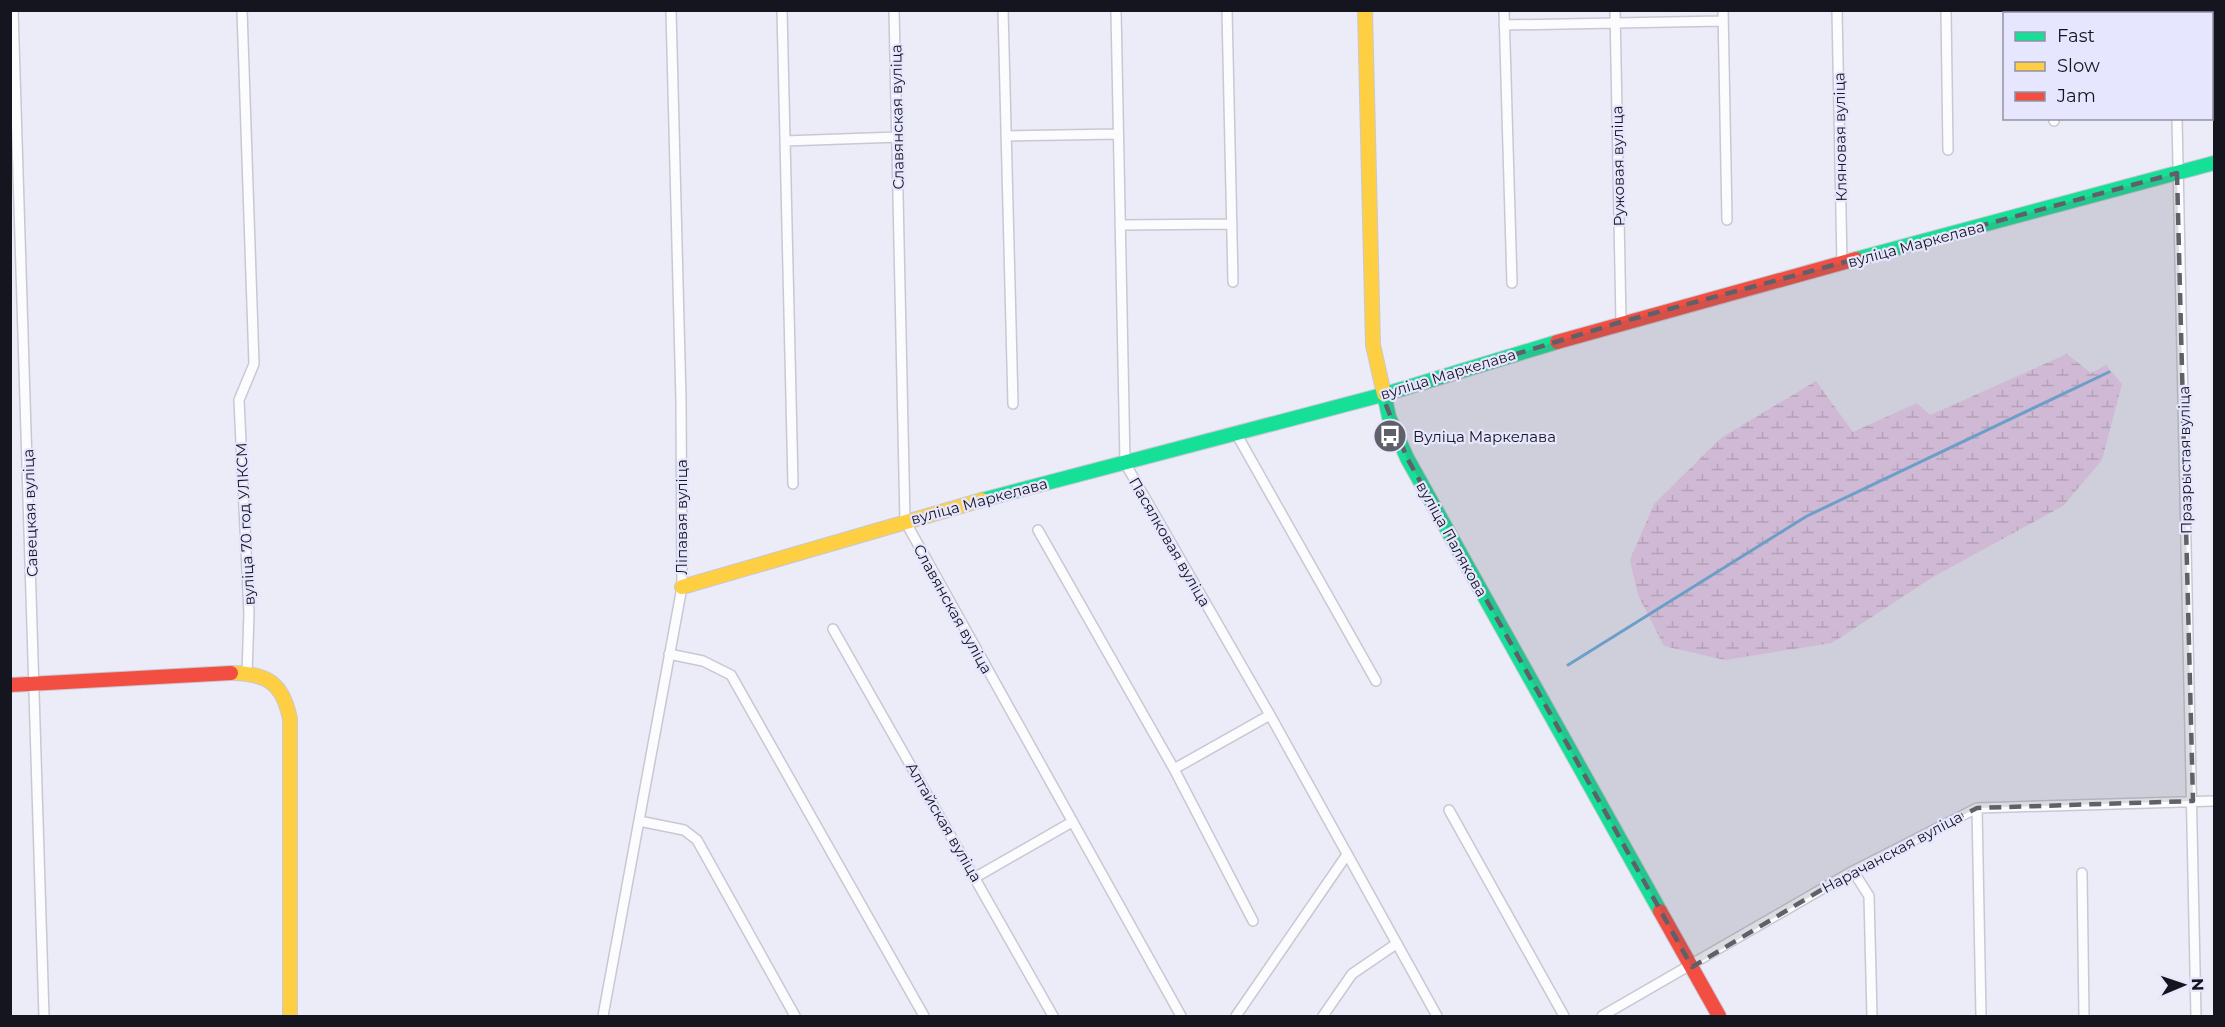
<svg xmlns="http://www.w3.org/2000/svg" width="2225" height="1027" font-family="Montserrat,sans-serif">
  <defs>
    <pattern id="wetland-marsh" width="20" height="14" patternUnits="userSpaceOnUse" patternTransform="scale(1.5)"><rect width="20" height="14" fill="#ebd0ef"/><path d="M1 5h8M5 5V1M11 12h8M15 12V8" fill="none" stroke="#c9b2cc"/></pattern>
  </defs>
  <rect width="100%" height="100%" fill="#ececf8"/>
  <path fill="url(#wetland-marsh)" d="M2067 354 2091 373 2106 365 2122 384 2102 460 2063 506 1933 577 1832 643 1725 660 1664 646 1638 595 1630 560 1654 504 1721 438 1816 381 1853 432 1917 403 1930 415Z"/>
  <g fill="none" stroke-linecap="round" stroke-linejoin="round">
    <path stroke="#6fb0e0" stroke-width="3" d="M1568 665 1807 516 2109 372"/>
    <g stroke="#c8c8d3" stroke-width="12">
      <path id="street" d="M13 10 44 1016
        M242 10 254 364 239 400 249 613 247 674
        M782 10 793 484
        M894 10 905 521 1181 1016
        M1003 10 1013 404
        M1116 10 1125 463 1270 715 1437 1016
        M1227 10 1233 282
        M1504 10 1512 283
        M1615 10 1621 322
        M1723 10 1727 220
        M1837 10 1842 263
        M1946 10 1948 150
        M2052 10V14
        M2176 10V14
        M1504 25 1723 21
        M2054 118V121
        M2177 118 2196 1016
        M1006 136 1118 134
        M785 141 898 137
        M1120 225 1232 224
        M1237 435 1376 681
        M1038 530 1174 769 1253 921
        M833 629 1053 1016
        M669 654 703 661 731 675 924 1016
        M1174 769 1270 715
        M1977 808 1981 1016
        M1449 810 1564 1016
        M639 821 684 830 697 840 795 1016
        M1853 871 1869 896 1872 1016
        M2082 873 2084 1016
        M976 877 1072 822
        M603 1016 682 587 681 400 671 10
        M1236 1016 1346 856
        M1323 1016 1352 974 1396 944
        M1602 1016 1853 871 1977 808 2214 801"/>
    </g>
    <g stroke="#c8c8d3" stroke-width="16">
      <path id="fast" d="M1856 259 2214 163
        M1384 394 1389 417 1407 458 1660 911
        M982 500 1382 395 1557 342"/>
    </g>
    <g stroke="#c8c8d3" stroke-width="16">
      <path id="slow" d="M1365 10 1373 345 1384 394
        M682 587 982 500
        M231 673C268 673 283 684 290 719V1016"/>
    </g>
    <g stroke="#c8c8d3" stroke-width="16">
      <path id="jam" d="M1557 342 1856 259
        M10 685 231 673
        M1660 911 1719 1016"/>
    </g>
    <use href="#street" stroke="#fcfcfe" stroke-width="9"/>
    <use href="#fast" stroke="#16e098" stroke-width="14"/>
    <use href="#slow" stroke="#ffcf43" stroke-width="14"/>
    <use href="#jam" stroke="#f24e42" stroke-width="14"/>
  </g>
  <path fill="#60606b" fill-opacity="0.2" stroke="#60606b" stroke-width="4.5" stroke-dasharray="12 8" stroke-linejoin="round" d="M2177 173 2193 801 1977 808 1853 871 1692 967 1407 458 1382 395 1621 322Z"/>
  <defs>
    <g id="bus-disc" transform="scale(1.725)"><circle r="9.5" fill="#60606b" stroke="#e6e6fe"/><path d="M-5-6H5V4H4V6H2V4H-2V6H-4V4H-5ZM-3.5-4V0h7V-4ZM-3.5 1.2v1.5H-2V1.2ZM2 1.2v1.5H3.5V1.2Z" fill="#fff"/></g>
  </defs>
  <g fill-rule="evenodd">
    <use href="#bus-disc" x="1390" y="436"/>
  </g>
  <g text-anchor="middle" dominant-baseline="central" stroke-width="4.5" stroke-linejoin="round" paint-order="stroke">
    <g font-size="15" fill="#15151f" stroke="#e6e6fe">
      <text transform="translate(897 117) rotate(-91)">Славянская вуліца</text>
      <text transform="translate(1840 137) rotate(-91)">Кляновая вуліца</text>
      <text transform="translate(1618 166) rotate(-91)">Ружовая вуліца</text>
      <text transform="translate(1916 244) rotate(-15)">вуліца Маркелава</text>
      <text transform="translate(1448 374) rotate(-17)">вуліца Маркелава</text>
      <text transform="translate(2185 460) rotate(-91)">Празрыстая вуліца</text>
      <text transform="translate(979 501) rotate(-15)">вуліца Маркелава</text>
      <text transform="translate(30 513) rotate(-92)">Савецкая вуліца</text>
      <text transform="translate(681 517) rotate(-90)">Ліпавая вуліца</text>
      <text transform="translate(245 524) rotate(-93)">вуліца 70 год УЛКСМ</text>
      <text transform="translate(1452 539) rotate(61)">вуліца Палякова</text>
      <text transform="translate(1170 542) rotate(60)">Пасялковая вуліца</text>
      <text transform="translate(953 609) rotate(61)">Славянская вуліца</text>
      <text transform="translate(944 822) rotate(60)">Алтайская вуліца</text>
      <text transform="translate(1892 852) rotate(-28)">Нарачанская вуліца</text>
    </g>
    <g font-size="15" fill="#15151f" stroke="#e6e6fe" text-anchor="start">
      <text x="1413" y="436">Вуліца Маркелава</text>
    </g>
  </g>
  <rect width="2225" height="1027" fill="none" stroke="#15151f" stroke-width="24"/>
  <rect x="2003" y="12" width="210" height="108" fill="#e6e6fe" stroke="#9292a5" stroke-width="1.5"/>
  <rect x="2015" y="32" width="30" height="9" fill="#16e098" stroke="#9292a5" stroke-width="1.5"/>
  <text x="2057" y="42" font-size="18" fill="#15151f">Fast</text>
  <rect x="2015" y="62" width="30" height="9" fill="#ffcf43" stroke="#9292a5" stroke-width="1.5"/>
  <text x="2057" y="72" font-size="18" fill="#15151f">Slow</text>
  <rect x="2015" y="92" width="30" height="9" fill="#f24e42" stroke="#9292a5" stroke-width="1.5"/>
  <text x="2057" y="102" font-size="18" fill="#15151f">Jam</text>
  <g transform="translate(2183 985) rotate(88)" stroke="#e6e6fe" stroke-width="4.5" paint-order="stroke">
  <path d="M0-4.5L10 22L0 15L-10 22Z" fill="#15151f"/>
  <text y="-9" font-size="16" font-weight="bold" text-anchor="middle" fill="#15151f">N</text>
  </g>
</svg>
